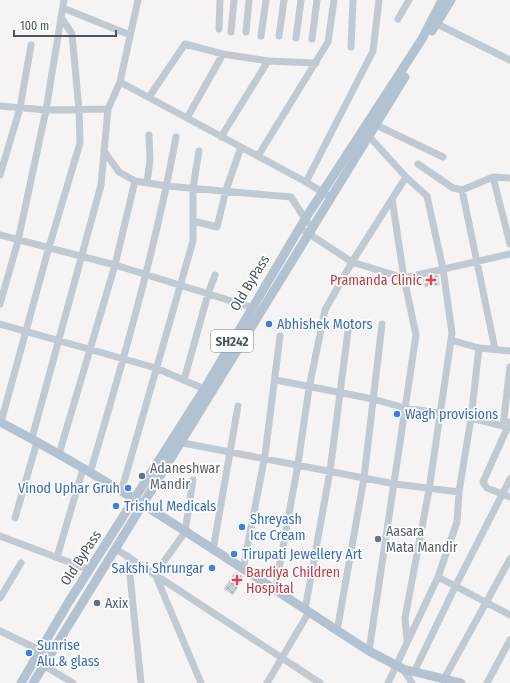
<svg xmlns="http://www.w3.org/2000/svg" width="510" height="683" font-family="'Fira Sans Condensed',sans-serif">
  <defs>
    <pattern id="building-cross-hatch" width="8" height="8" patternUnits="userSpaceOnUse"><rect width="8" height="8" fill="#cdcfd5"/><path d="M0 0l8 8M0 8l8-8" fill="none" stroke="#a8abb0"/></pattern>
  </defs>
  <rect width="100%" height="100%" fill="#f5f3f3"/>
  <path fill="url(#building-cross-hatch)" stroke="#d7d9de" d="M438 275 439 285 425 287 423 279Z
    M235 572 244 577 233 595 224 589Z"/>
  <g fill="none" stroke-linecap="round" stroke-linejoin="round">
    <path stroke="#c1cad2" stroke-width="7" d="M63 8 130 35
      M398 19 409 0
      M433 22 510 60
      M219 29 220 0
      M231 32 234 0
      M246 32 249 0
      M261 36 266 0
      M279 36 284 0
      M296 38 301 0
      M312 39 317 0
      M351 47 353 0
      M120 82 306 182 330 197
      M149 97 185 44 223 54 268 61 316 63
      M0 106 46 110 108 109
      M187 118 223 54
      M372 123 443 157
      M366 133 406 177 427 196 443 269 452 333 429 490 405 618 407 640
      M221 137 268 61
      M104 151 119 172 135 181 167 186 291 197 305 219 312 227
      M258 156 328 42 334 0
      M418 164 453 188 462 190 493 177 510 178
      M0 175 20 108 31 45
      M493 177 510 244
      M147 182 150 160 149 135
      M306 182 373 51 379 0
      M462 190 495 349
      M193 221 217 227 226 190 241 147
      M300 228 352 262 404 278 510 254
      M0 235 115 265 257 309
      M0 304 18 241 46 110 64 0
      M0 324 156 368 209 391
      M451 340 479 348 510 351
      M184 380 208 294 215 275
      M276 380 373 399 405 408 471 418 507 427
      M1 422 49 247 80 143 79 110 72 34 61 17
      M510 422 483 482 487 488 510 497
      M503 426 510 367
      M32 438 101 185 108 109 120 82 138 0
      M178 442 395 484 459 492
      M59 454 115 265 135 181
      M90 473C123 362 155 251 176 137
      M193 480 185 532 155 574 201 683
      M121 492 193 241V188L199 151
      M15 518 37 442
      M0 536 90 570
      M116 549 320 683
      M213 550 238 406
      M128 556 141 683
      M57 557 83 469
      M243 570 265 455 280 336
      M438 577 510 615
      M275 591 298 464 309 388 325 310 352 262 406 177
      M0 598 21 563
      M305 610 330 471 349 323
      M0 631 50 655
      M337 631 364 478 382 324
      M369 651 416 335 404 278 392 199
      M35 660 73 683
      M403 669 412 683
      M414 672 455 587 510 479
      M444 679 510 559
      M267 683 309 612
      M388 683 438 577 457 522 459 492 471 418 479 348
      M487 683 510 640"/>
    <path stroke="#b3c2d1" stroke-width="9" d="M432 31 451 0
      M0 422C128 489 248 573 369 651L403 669 461 683
      M21 683 68 603 205 388 305 219 422 39 442 0
      M33 683 405 77"/>
  </g>
  <g fill="#e0444e" stroke="#fff" stroke-width="1.5">
    <path d="M429 274h4v4h4v4h-4v4h-4v-4h-4v-4h4z"/>
    <path d="M235 574h4v4h4v4h-4v4h-4v-4h-4v-4h4z"/>
  </g>
  <g fill="#3f7fe0" stroke="#fff" stroke-width="1.5">
    <circle cx="269" cy="324" r="4"/>
    <circle cx="397" cy="414" r="4"/>
    <circle cx="128" cy="488" r="4"/>
    <circle cx="116" cy="506" r="4"/>
    <circle cx="242" cy="527" r="4"/>
    <circle cx="234" cy="554" r="4"/>
    <circle cx="212" cy="568" r="4"/>
    <circle cx="29" cy="653" r="4"/>
  </g>
  <g fill="#6b7280" stroke="#fff" stroke-width="1.5">
    <circle cx="142" cy="476" r="4"/>
    <circle cx="378" cy="539" r="4"/>
  </g>
  <circle fill="#5c6f8a" stroke="#fff" stroke-width="1.5" cx="97" cy="603" r="4"/>
  <g text-anchor="middle" dominant-baseline="central" stroke-width="3.5" stroke-linejoin="round" paint-order="stroke">
    <rect fill="#fff" stroke="#808990" stroke-width="1" x="211" y="330" width="42" height="22" rx="3"/>
    <g font-size="13" font-weight="bold" fill="#4a5661">
      <text x="232" y="341">SH242</text>
    </g>
    <g font-size="14" fill="#be3a42" stroke="#fff" text-anchor="end">
      <text x="422" y="280">Pramanda Clinic</text>
      <text x="246" y="572" text-anchor="start">Bardiya Children<tspan x="246" dy="16">Hospital</tspan></text>
    </g>
    <g font-size="14" fill="#4a5661" stroke="#fff">
      <text transform="translate(250 283) rotate(-59)">Old ByPass</text>
      <text transform="translate(81 558) rotate(-57)">Old ByPass</text>
    </g>
    <g font-size="14" fill="#366cbe" stroke="#fff" text-anchor="start">
      <text x="277" y="324">Abhishek Motors</text>
      <text x="405" y="414">Wagh provisions</text>
      <text x="120" y="488" text-anchor="end">Vinod Uphar Gruh</text>
      <text x="124" y="506">Trishul Medicals</text>
      <text x="250" y="519">Shreyash<tspan x="250" dy="16">Ice Cream</tspan></text>
      <text x="242" y="554">Tirupati Jewellery Art</text>
      <text x="204" y="568" text-anchor="end">Sakshi Shrungar</text>
      <text x="37" y="645">Sunrise<tspan x="37" dy="16">Alu.&amp; glass</tspan></text>
    </g>
    <g font-size="14" fill="#5b616d" stroke="#fff" text-anchor="start">
      <text x="150" y="468">Adaneshwar<tspan x="150" dy="16">Mandir</tspan></text>
      <text x="386" y="531">Aasara<tspan x="386" dy="16">Mata Mandir</tspan></text>
    </g>
    <g font-size="14" fill="#4e5e75" stroke="#fff" text-anchor="start">
      <text x="105" y="603">Axix</text>
    </g>
  </g>
  <path d="M14 30v6h102v-6" fill="none" stroke="#4a5661" stroke-width="2"/>
  <text x="20" y="30" font-size="12" fill="#4a5661" stroke="#ffffff" stroke-width="3" paint-order="stroke">100 m</text>
</svg>
